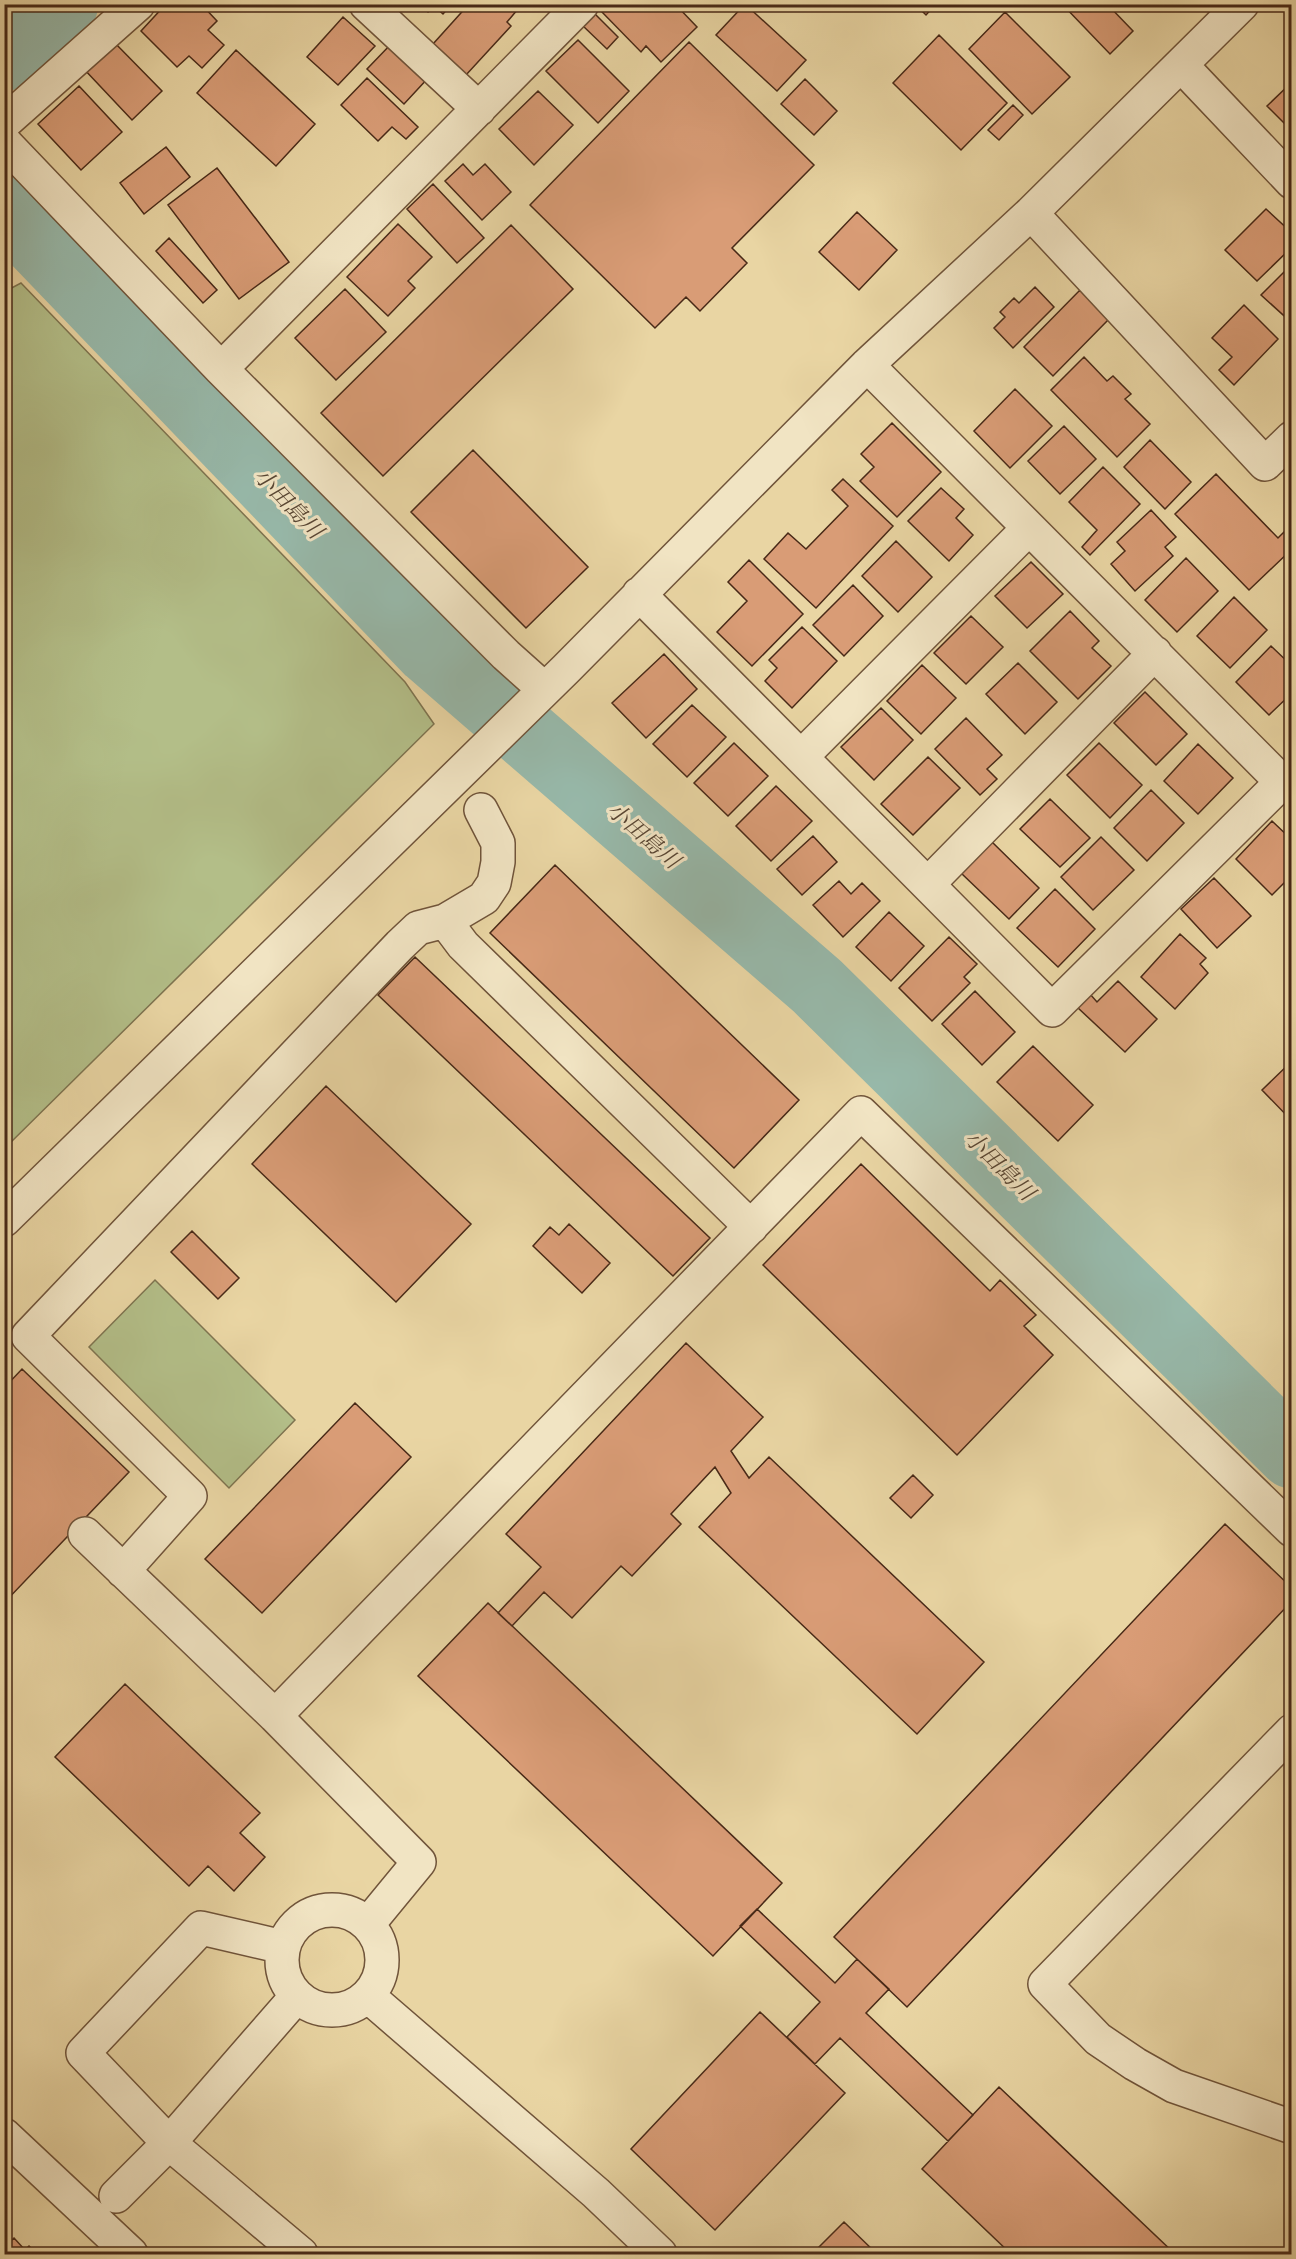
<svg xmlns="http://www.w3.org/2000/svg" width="1296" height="2259" font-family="'Libre Bodoni','Noto Serif JP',serif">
  <rect width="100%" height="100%" fill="#e9d5a3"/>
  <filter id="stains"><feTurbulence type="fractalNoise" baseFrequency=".00333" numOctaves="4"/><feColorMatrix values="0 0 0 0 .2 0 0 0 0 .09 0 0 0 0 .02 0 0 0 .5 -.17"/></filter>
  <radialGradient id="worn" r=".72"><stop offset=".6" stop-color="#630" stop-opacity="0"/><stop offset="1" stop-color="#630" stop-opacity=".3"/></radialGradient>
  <path fill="#b3be88" stroke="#7e7450" stroke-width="1.5" d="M21 283 405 682 434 724 5 1148 4 292Z
    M155 1280 295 1420 229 1488 89 1347Z"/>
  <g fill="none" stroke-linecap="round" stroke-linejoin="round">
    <path stroke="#97b8a9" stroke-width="69" d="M7 56 64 4
      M4 207 429 650 817 986 1292 1454"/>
  </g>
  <path fill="#d99c76" stroke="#482917" stroke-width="1.5" d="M166 4H201L217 21 208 30 224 45 202 68 189 56 177 67 141 31Z
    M419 4H452L443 14 433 5 428 12Z
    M469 4H513L518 9 507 22 511 26 466 75 433 44Z
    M603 4H675L697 27 661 62 646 46 641 52 599 9Z
    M745 4 806 60 777 91 716 35Z
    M915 4H936L926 15Z
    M1062 4H1107L1133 31 1110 54Z
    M593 12 618 37 607 49 582 25Z
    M1005 12 1070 77 1032 114 969 49Z
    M343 17 375 46 338 85 307 57Z
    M939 35 1007 103 961 150 893 83Z
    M112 40 162 91 132 120 83 68Z
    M578 40 629 91 598 123 546 71Z
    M689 42 814 165 732 248 747 263 700 311 686 297 655 328 530 205Z
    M392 43 429 77 404 104 367 69Z
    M236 50 315 124 276 166 197 93Z
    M367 78 418 127 406 139 392 127 378 141 341 105Z
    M805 79 837 111 814 135 781 104Z
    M1292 82V131L1267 106Z
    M79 86 122 132 81 170 38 124Z
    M538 91 573 125 534 165 499 129Z
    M1013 105 1023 115 999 140 988 130Z
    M166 147 190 177 144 214 120 183Z
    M463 164 473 175 485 164 511 192 482 220 445 181Z
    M217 168 289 262 239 299 168 205Z
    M433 184 484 238 457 263 407 209Z
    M1266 209 1292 233V247L1257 281 1225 250Z
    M857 212 897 250 859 290 819 252Z
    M398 224 432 257 408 281 415 288 388 316 347 277Z
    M511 225 573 289 383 476 321 413Z
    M169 238 217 290 203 303 156 251Z
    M1292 264V323L1261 295Z
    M1035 287 1054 307 1013 348 994 328 1005 317 1000 312 1014 298 1019 303Z
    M345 289 386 332 336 380 295 338Z
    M1080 290 1109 319 1053 376 1024 347Z
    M1244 305 1278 339 1234 385 1219 370 1232 357 1212 338Z
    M1084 357 1107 381 1113 376 1131 394 1125 399 1150 424 1117 457 1051 390Z
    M1015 389 1052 426 1010 468 974 431Z
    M892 423 941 472 897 517 860 481 874 467 861 454Z
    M1064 426 1096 459 1060 494 1028 461Z
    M1150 440 1191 482 1165 509 1124 467Z
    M473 450 588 567 526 628 411 512Z
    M1103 467 1140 504 1090 555 1082 547 1097 530 1069 502Z
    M1216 474 1278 538 1288 528 1292 532V549L1249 590 1175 514Z
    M843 479 893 526 816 608 764 559 788 533 806 549 848 506 832 490Z
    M941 488 964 509 956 518 973 535 949 561 908 521Z
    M1151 510 1176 537 1165 547 1173 556 1135 591 1111 564 1125 551 1117 542Z
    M896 541 932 577 898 612 862 576Z
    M1186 558 1218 591 1177 632 1145 600Z
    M749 560 803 614 752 666 717 632 747 601 728 582Z
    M1031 562 1063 594 1027 628 995 596Z
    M853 585 883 616 844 656 813 625Z
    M1234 597 1267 630 1230 668 1197 636Z
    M1070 611 1099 641 1092 648 1111 666 1078 699 1030 651Z
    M971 616 1003 647 966 684 934 653Z
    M802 627 837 661 792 708 765 681 777 668 769 660Z
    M1271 646 1292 666V693L1269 715 1236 682Z
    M664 654 697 689 646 738 612 703Z
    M1018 663 1057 702 1025 734 986 694Z
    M922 665 956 698 921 734 887 701Z
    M1145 692 1187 734 1156 765 1114 723Z
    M692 705 726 737 687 777 653 744Z
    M881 708 913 740 874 780 841 747Z
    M966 718 1002 755 987 769 997 779 980 795 935 749Z
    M734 743 768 776 728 816 694 783Z
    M1099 743 1142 785 1110 818 1067 775Z
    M1198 744 1233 778 1198 814 1164 781Z
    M928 757 960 788 913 835 881 804Z
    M776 786 812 821 771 861 736 826Z
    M1151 790 1184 823 1147 861 1114 828Z
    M1050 799 1090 838 1060 867 1020 829Z
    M1272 821 1292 840V875L1272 895 1236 859Z
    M813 836 837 862 802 895 777 869Z
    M1101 837 1134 870 1093 910 1061 877Z
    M992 842 1039 888 1009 919 961 873Z
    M555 865 799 1100 734 1168 490 933Z
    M1214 878 1251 916 1217 948 1181 909Z
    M839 881 851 894 862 883 880 901 843 937 813 905Z
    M1055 889 1095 929 1058 967 1017 928Z
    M889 912 924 946 891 981 856 947Z
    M1180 934 1206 958 1200 964 1208 973 1175 1009 1141 977Z
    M949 937 977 964 964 977 970 983 932 1021 899 988Z
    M415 957 710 1238 673 1276 378 995Z
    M1118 981 1157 1019 1125 1052 1077 1007 1090 994 1097 1002Z
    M975 991 1015 1032 982 1065 942 1024Z
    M1033 1046 1093 1105 1058 1141 997 1082Z
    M1292 1061V1121L1262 1090Z
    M326 1086 471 1224 396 1302 252 1164Z
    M861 1164 990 1291 1000 1280 1036 1315 1024 1326 1053 1355 957 1455 763 1265Z
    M569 1224 610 1263 582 1293 533 1246 550 1227 559 1235Z
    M192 1231 239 1278 218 1299 171 1252Z
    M686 1343 763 1417 731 1451 749 1478 769 1457 984 1662 917 1734 699 1527 731 1493 715 1467 671 1514 681 1524 632 1576 621 1566 572 1618 544 1592 512 1626 498 1613 541 1567 506 1534Z
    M22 1369 129 1472 4 1603V1388Z
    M355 1403 411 1457 262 1613 205 1559Z
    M913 1475 933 1495 911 1518 890 1498Z
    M1225 1524 1292 1588V1601L907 2007 834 1937Z
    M488 1603 782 1883 713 1956 418 1676Z
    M125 1684 260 1813 240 1833 265 1857 234 1891 208 1866 189 1886 55 1757Z
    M757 1909 835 1983 857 1959 889 1989 866 2013 973 2115 948 2141 840 2038 815 2064 787 2037 820 2002 740 1926Z
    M760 2012 845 2093 715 2230 631 2149Z
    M999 2087 1175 2254H1011L922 2169Z
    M844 2222 877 2254H812Z
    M14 2238 25 2250 29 2246 37 2254H4V2247Z"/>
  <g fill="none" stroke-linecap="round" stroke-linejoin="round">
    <g stroke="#70543a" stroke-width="36">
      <path id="minor" d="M366 4 479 109
        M1182 66 1292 182
        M4 123 138 4
        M4 142 221 369 506 655 544 689
        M1031 213 1265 464 1292 438
        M221 369 582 4
        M639 594 1052 1010 1282 782 867 365
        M801 757 1028 529
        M928 884 1155 653
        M445 921 463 945 751 1227
        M4 1220 566 669 867 365 1031 213 1242 4
        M85 1534 275 1716 419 1862 368 1924
        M123 1571 190 1496 28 1336 400 945 418 928 445 921 484 898 494 883 498 862V843L481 810
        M275 1716 861 1113 1292 1530
        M1292 1731 1045 1984 1098 2039 1135 2064 1174 2086 1292 2127
        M282 1960a50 50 0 1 1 100 0a50 50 0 1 1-100 0Z
        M283 1947 201 1928 83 2053 169 2143 301 2254
        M368 1996 596 2193 660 2254
        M4 2135 131 2254
        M116 2196 169 2143 297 1996"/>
    </g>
    <use href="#minor" stroke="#f1e4c3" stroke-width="33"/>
  </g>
  <g text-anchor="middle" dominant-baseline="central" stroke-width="6" stroke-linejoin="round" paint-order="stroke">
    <g font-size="22" font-style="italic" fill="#584634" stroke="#f1e4c3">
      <text transform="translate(288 504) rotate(46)">小田島川</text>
      <text transform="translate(643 836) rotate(41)">小田島川</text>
      <text transform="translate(999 1166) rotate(45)">小田島川</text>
    </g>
  </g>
  <rect width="1296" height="2259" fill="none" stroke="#e9d5a3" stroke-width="24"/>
  <rect x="6" y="6" width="1284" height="2247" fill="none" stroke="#482917" stroke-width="3"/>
  <rect x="12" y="12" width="1272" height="2235" fill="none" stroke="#482917" stroke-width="1.5"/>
  <rect width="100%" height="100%" filter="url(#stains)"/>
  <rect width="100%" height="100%" fill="url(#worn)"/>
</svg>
